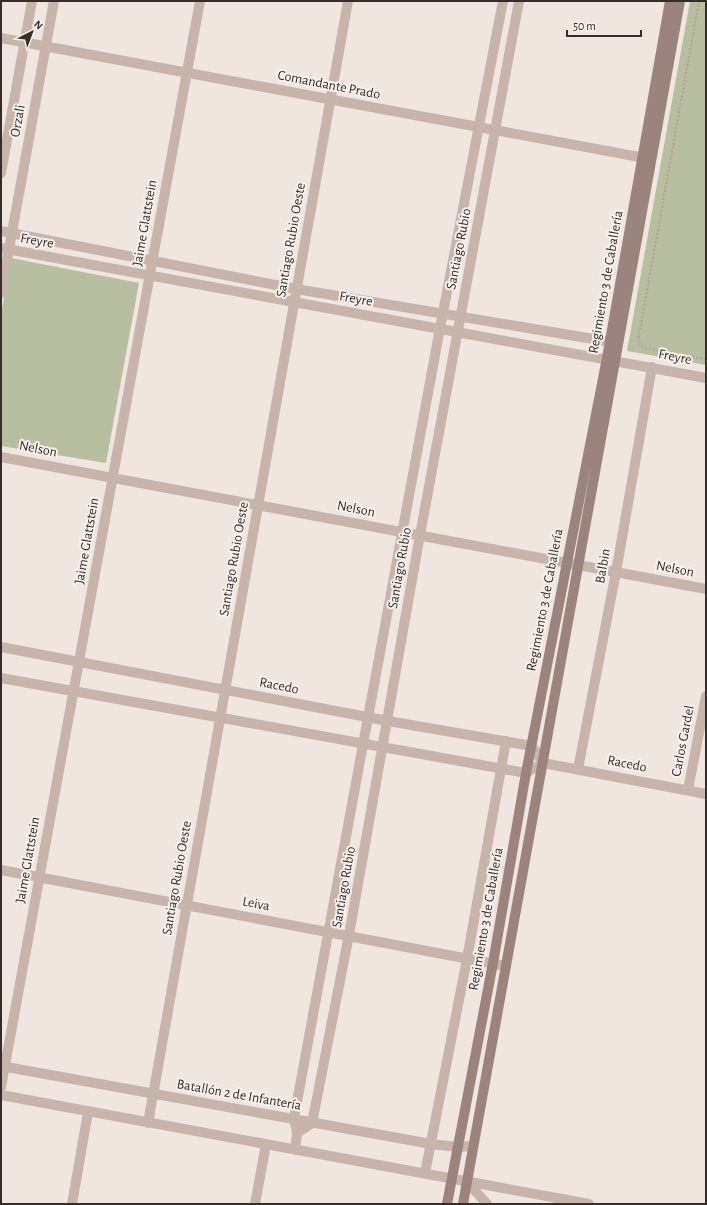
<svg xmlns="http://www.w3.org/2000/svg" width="707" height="1205" font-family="'Alegreya Sans',sans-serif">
  <rect width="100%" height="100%" fill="#f0e6df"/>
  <path fill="#b8bea0" d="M690 1H706V365L627 351Z
    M11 258 139 283 106 463 1 446V315Z"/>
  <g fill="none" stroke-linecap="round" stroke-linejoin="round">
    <path stroke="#b39f96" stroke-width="2" stroke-dasharray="2 2" stroke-linecap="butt" d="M699 1 638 341 643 348 706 359"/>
    <path stroke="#c7b5ac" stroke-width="10" d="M1 38 650 159
      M1 173 32 1
      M1 231 296 289 617 343
      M1 248 706 378
      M1 293 54 1
      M1 457 706 589
      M1 647 388 721 532 746 543 763
      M1 678 526 773 543 763 706 794
      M578 769 616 572 652 367
      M688 790 706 696
      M1 870 506 966
      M1 1066 431 1144 457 1147 473 1146
      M1 1087 200 1
      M1 1095 589 1204
      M148 1123 348 1
      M297 1133 312 1123 349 935 420 535 519 1
      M295 1150 297 1133 294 1118 440 328 503 1
      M425 1173 467 959 506 741
      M467 1182 487 1204
      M72 1204 88 1112
      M255 1204 266 1144"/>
    <path stroke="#9b847e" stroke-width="10" d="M447 1204 493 963 526 773 607 358 670 1
      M463 1204 680 1"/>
  </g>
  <g text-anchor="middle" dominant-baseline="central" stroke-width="4" stroke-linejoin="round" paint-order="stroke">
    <g font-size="14" fill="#362c2a" stroke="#f8f0eb">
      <text transform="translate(329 85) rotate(11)">Comandante Prado</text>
      <text transform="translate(18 121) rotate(-80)">Orzali</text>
      <text transform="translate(145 223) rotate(-80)">Jaime Glattstein</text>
      <text transform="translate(291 240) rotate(-80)">Santiago Rubio Oeste</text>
      <text transform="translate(37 241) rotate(10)">Freyre</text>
      <text transform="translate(459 249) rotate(-79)">Santiago Rubio</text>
      <text transform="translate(606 282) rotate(-80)">Regimiento 3 de Caballería</text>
      <text transform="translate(356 299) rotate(10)">Freyre</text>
      <text transform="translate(675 357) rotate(11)">Freyre</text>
      <text transform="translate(38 449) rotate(11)">Nelson</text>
      <text transform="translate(356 509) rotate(11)">Nelson</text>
      <text transform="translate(87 541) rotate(-80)">Jaime Glattstein</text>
      <text transform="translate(234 559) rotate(-80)">Santiago Rubio Oeste</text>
      <text transform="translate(603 566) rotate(-80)">Balbin</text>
      <text transform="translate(400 568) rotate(-80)">Santiago Rubio</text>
      <text transform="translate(675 569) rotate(11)">Nelson</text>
      <text transform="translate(545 600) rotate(-79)">Regimiento 3 de Caballería</text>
      <text transform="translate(279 686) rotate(11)">Racedo</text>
      <text transform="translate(683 741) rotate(-79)">Carlos Gardel</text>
      <text transform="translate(627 764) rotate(11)">Racedo</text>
      <text transform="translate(28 860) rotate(-80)">Jaime Glattstein</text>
      <text transform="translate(177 878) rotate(-80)">Santiago Rubio Oeste</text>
      <text transform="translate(344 887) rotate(-80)">Santiago Rubio</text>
      <text transform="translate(256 904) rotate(11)">Leiva</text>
      <text transform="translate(486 919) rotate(-80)">Regimiento 3 de Caballería</text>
      <text transform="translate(239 1095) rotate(10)">Batallón 2 de Infantería</text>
    </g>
  </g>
  <rect width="707" height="1205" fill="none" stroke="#362c2a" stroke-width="4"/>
  <g transform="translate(32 32) rotate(42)" stroke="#f8f0eb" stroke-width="3" paint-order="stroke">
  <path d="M0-3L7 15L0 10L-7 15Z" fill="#362c2a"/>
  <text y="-6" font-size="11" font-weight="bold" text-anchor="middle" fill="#362c2a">N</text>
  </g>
  <path d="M567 30v6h74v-6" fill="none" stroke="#362c2a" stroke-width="2"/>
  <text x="573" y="30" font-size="12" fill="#362c2a" stroke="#f8f0eb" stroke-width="3" paint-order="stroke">50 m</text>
</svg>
